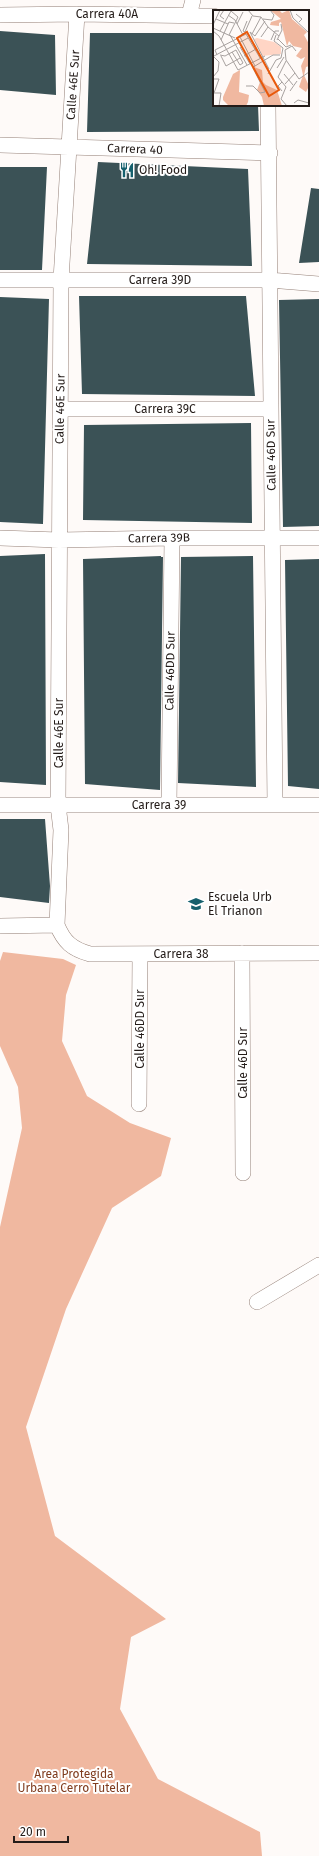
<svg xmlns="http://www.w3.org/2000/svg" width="319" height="1856" font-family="'Fira Sans',sans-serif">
  <rect width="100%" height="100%" fill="#fefaf8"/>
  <path fill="#f0b8a0" d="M3 952 63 959 76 965 66 995 62 1041 87 1096 130 1123 171 1138 161 1176 112 1208 66 1309 26 1427 55 1536 166 1619 131 1637 120 1709 158 1779 260 1832 262 1856H0V1227L22 1128 18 1087 0 1046V961Z"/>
  <path fill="#3b5256" d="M0 31 55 35 56 95 0 90Z
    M90 33H214V105H258L259 131 87 132Z
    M98 162 248 169 252 266 87 264Z
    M0 167H47L42 270H0Z
    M311 188 319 189V262L299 263Z
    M79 296H246L255 396 82 394Z
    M0 297 49 299 43 524 0 522Z
    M319 299V526L283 527 279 300Z
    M251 423 252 523 83 520 84 425Z
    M45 554 46 785 0 782V556Z
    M161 556V557H163L160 790 85 784 83 559Z
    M253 556 256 787 178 783 181 557Z
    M319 559V789L288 786 285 560Z
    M0 819H45L50 886 49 903 0 897Z"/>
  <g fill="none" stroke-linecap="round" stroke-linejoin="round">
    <g stroke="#958178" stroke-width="16">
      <path id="street" d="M77 14 61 280 58 805 61 830 57 925C64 942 72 949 90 954L319 953
        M0 15 77 14 214 16
        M189 15 193 0
        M268 105 275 805
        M0 145 270 153
        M0 280H269L319 284
        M60 409H271
        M0 538 59 540 172 538H319
        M0 805H319
        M169 805 172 538
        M0 926 57 925
        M242 953 243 1173
        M139 1104 140 954
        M257 1302 319 1265"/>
    </g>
    <use href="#street" stroke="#fff" stroke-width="15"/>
  </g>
  <defs>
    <g id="restaurant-bare" transform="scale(1.2)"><path d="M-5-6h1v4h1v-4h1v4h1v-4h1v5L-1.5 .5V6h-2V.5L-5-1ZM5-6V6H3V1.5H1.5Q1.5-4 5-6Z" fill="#15606d" stroke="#fff" stroke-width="2.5" paint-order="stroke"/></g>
    <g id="school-bare" transform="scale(1.2)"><path d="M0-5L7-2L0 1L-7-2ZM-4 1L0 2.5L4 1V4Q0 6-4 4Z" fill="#15606d" stroke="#fff" stroke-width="2.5" paint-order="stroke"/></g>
  </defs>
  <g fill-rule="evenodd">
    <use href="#restaurant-bare" x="127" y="170"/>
    <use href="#school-bare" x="196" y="904"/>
  </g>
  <g text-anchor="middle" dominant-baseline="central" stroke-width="4" stroke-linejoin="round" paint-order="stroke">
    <g font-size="12" fill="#241c19" stroke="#fff">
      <text x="107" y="14">Carrera 40A</text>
      <text transform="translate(73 85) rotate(-86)">Calle 46E Sur</text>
      <text transform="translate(135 149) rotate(2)">Carrera 40</text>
      <text x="160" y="280">Carrera 39D</text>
      <text transform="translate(60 409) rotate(-89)">Calle 46E Sur</text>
      <text x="165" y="409">Carrera 39C</text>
      <text transform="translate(271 455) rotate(-91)">Calle 46D Sur</text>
      <text transform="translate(159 538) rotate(-1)">Carrera 39B</text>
      <text transform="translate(170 671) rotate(-89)">Calle 46DD Sur</text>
      <text transform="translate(59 733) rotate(-90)">Calle 46E Sur</text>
      <text x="159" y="805">Carrera 39</text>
      <text x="181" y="954">Carrera 38</text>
      <text transform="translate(140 1029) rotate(-90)">Calle 46DD Sur</text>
      <text transform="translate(243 1063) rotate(-90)">Calle 46D Sur</text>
    </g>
    <g font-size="12" fill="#241c19" stroke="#fff" text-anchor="start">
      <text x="139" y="170">Oh! Food</text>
      <text x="208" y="897">Escuela Urb<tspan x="208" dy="14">El Trianon</tspan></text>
    </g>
    <g font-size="12" fill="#803c1e" stroke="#fff">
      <text x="74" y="1774">Area Protegida<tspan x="74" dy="14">Urbana Cerro Tutelar</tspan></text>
    </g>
  </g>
  <g transform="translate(213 10)">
    <rect width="96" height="96" fill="#fefaf8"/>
    <path d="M44 28 61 32 68 37V44L49 46 41 29Z" fill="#ffd5c5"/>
    <path d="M57 0H66L69 3 76 0 79 9 94 22 91 25 96 34V56L93 57 91 65 96 76 93 82 86 77 90 65 88 56 92 47 88 49 83 46 89 38 80 36 76 31 74 36 68 12 66 13V16L57 15 58 12 68 9ZM41 57 49 60 50 72 53 75 64 80 69 96H51L49 87 44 80 47 72ZM27 60 26 82 36 85 35 92 33 96H16L10 90V87L20 64Z" fill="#f0b8a0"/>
    <path fill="none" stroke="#a7a19f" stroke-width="1" d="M11 0 7 6 11 9M35 0 40 6 48 7 55 17 66 26M77 0 80 8 96 23M83 4 89 9 86 12M15 5 22 10 30 25M3 9 15 14M50 9 59 10 61 5 57 0M34 11 30 21 32 22 39 6M24 14 30 2M0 15 7 0M0 18 22 28M0 21 6 26 25 60 52 46M7 21 18 1M37 22 56 59M37 22 42 26 52 11M39 24 48 7M16 25 25 7 18 1M17 25 34 55M63 25 61 31 70 38M27 27 42 56 60 45H67M48 27 55 17M65 29 73 37 78 35M8 30 16 12 21 13M58 30 62 21H66M64 30 69 20 68 14M27 37 37 54M72 40 73 50 86 69 96 62M72 40 79 36 83 41M19 42 27 55M4 45 2 40 33 24 47 48M7 45 12 46 23 40 30 53 27 55M1 46 35 28M8 46 13 56 27 48M31 46 43 39M73 51 65 67 73 77 68 89 74 96M64 58 71 47M55 64 63 50 68 48 70 38M71 64 80 75M0 67 5 61 6 52 1 47M0 69H6L1 83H8L6 96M69 72 65 76 69 81M72 74 82 63M33 76H40L47 83 52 82 40 58 42 56M77 81 84 71M81 93 85 90 96 93"/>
    <path fill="#e8590c" fill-opacity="0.15" stroke="#e8590c" stroke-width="2" d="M34 22 66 80 56 86 24 28Z"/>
    <rect width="96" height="96" fill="none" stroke="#241c19" stroke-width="2"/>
  </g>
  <path d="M14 1836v6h54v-6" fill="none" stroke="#241c19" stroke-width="2"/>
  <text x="20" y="1836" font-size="12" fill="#241c19" stroke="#ffffff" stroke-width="3" paint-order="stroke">20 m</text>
</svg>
